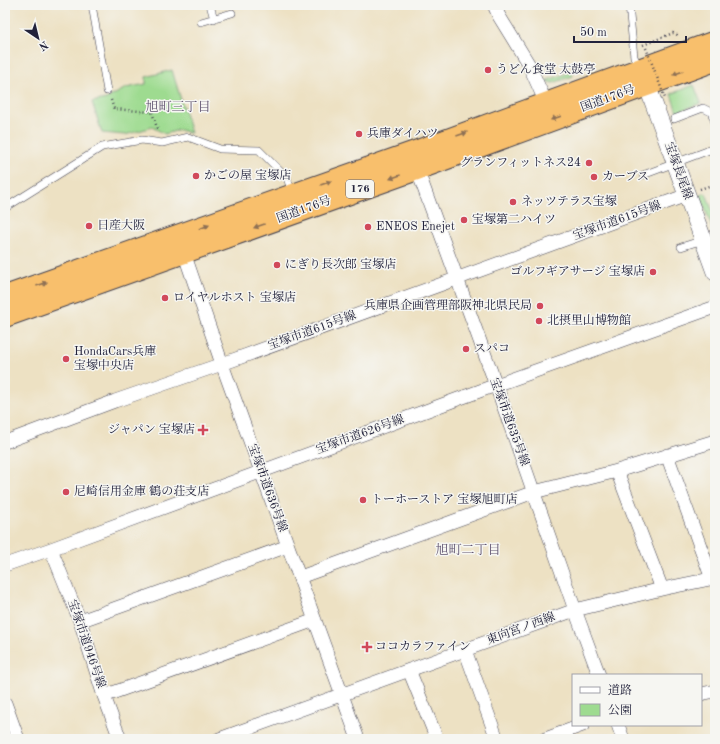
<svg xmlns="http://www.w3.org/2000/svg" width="720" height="744" font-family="'Old Standard TT','Noto Serif JP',serif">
  <rect width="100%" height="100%" fill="#f6f6f2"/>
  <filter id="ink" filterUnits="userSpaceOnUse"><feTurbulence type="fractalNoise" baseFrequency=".025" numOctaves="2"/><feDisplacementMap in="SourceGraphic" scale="8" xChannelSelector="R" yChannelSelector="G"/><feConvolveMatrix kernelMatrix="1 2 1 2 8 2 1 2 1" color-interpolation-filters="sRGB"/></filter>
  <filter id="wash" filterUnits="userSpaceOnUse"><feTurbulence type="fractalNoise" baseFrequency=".012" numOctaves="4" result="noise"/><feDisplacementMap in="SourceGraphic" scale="16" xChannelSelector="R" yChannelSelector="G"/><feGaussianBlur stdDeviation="0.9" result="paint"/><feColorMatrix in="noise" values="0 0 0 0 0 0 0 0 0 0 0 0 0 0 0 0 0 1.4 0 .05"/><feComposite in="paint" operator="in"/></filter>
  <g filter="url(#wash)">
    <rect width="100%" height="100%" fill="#ede1c3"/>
    <path fill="#9edb90" stroke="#607e66" d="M172 70 191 133 179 130 165 134 152 127 125 135 102 133 92 102 106 99 126 88 146 84V77Z
      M571 72 573 76 553 83 545 81Z
      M694 85 701 103 677 112 671 94Z
      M706 193 715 218V236L700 195Z"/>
  </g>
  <g filter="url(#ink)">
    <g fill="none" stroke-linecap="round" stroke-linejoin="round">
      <g stroke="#403f4f" stroke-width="8">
        <path id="service" d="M92 5 107 91
          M210 5 214 19
          M629 5 634 57 640 67
          M201 22 232 13
          M674 119 703 108 711 112 715 122
          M643 175 715 148
          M5 208 102 147 142 140 162 143 188 137 220 149 259 150 287 178 292 192
          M681 247 703 240"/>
      </g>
      <g stroke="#403f4f" stroke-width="14">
        <path id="minor" d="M494 5 499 16 529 65 546 103
          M417 169 496 385 575 610 599 675
          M182 247 222 364 358 739
          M5 442 115 401 222 364 687 195
          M667 455 712 579
          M617 471 715 441
          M51 549 80 621 104 696 120 739
          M5 565 51 549 496 385 715 307
          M300 577 534 492 617 471 662 589
          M80 621 288 546
          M465 650 497 739
          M409 670 437 739
          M701 694 715 691
          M104 696 315 620
          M5 703 18 739
          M618 725 623 739
          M219 739 575 610 662 589 715 578
          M545 739 583 725"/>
      </g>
      <g stroke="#403f4f" stroke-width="18">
        <path id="tertiary" d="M643 74 715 272"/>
      </g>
      <g stroke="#403f4f" stroke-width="24">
        <path id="trunk" d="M5 297 415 152 715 42
          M5 316 417 169 715 60"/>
      </g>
      <path stroke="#403f4f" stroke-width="2.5" stroke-dasharray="1 3" stroke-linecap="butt" d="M643 45 673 33 677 35 678 37
        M111 100 114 109 152 112 158 131
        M700 189 715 184"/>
      <use href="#service" stroke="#fff" stroke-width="7"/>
      <use href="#minor" stroke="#fff" stroke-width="13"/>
      <use href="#tertiary" stroke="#fff" stroke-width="17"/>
      <use href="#trunk" stroke="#f8bf6c" stroke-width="22"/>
      <path stroke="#403f4f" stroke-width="2.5" stroke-dasharray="1 3" stroke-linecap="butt" d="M646 48 665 98"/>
    </g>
    <defs><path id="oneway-solid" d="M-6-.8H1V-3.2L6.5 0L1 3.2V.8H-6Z"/></defs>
    <g fill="#8d7054">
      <use href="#oneway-solid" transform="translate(678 73) rotate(160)"/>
      <use href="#oneway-solid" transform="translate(556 118) rotate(160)"/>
      <use href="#oneway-solid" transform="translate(462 134) rotate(-20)"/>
      <use href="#oneway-solid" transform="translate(395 177) rotate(160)"/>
      <use href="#oneway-solid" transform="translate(326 183) rotate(-20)"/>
      <use href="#oneway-solid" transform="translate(259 226) rotate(160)"/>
      <use href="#oneway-solid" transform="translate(204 227) rotate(-20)"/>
      <use href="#oneway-solid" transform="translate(42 284) rotate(-20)"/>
    </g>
  </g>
  <g fill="#d1495b" stroke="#f6f6f2" stroke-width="1.5">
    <circle cx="488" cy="70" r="4"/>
    <circle cx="359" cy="134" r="4"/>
    <circle cx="589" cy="163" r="4"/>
    <circle cx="196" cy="176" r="4"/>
    <circle cx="594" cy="177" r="4"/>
    <circle cx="513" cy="202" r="4"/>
    <circle cx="464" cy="220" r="4"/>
    <circle cx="89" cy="226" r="4"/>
    <circle cx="368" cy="227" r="4"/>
    <circle cx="277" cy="265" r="4"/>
    <circle cx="653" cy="272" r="4"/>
    <circle cx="165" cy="298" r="4"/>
    <circle cx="540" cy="306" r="4"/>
    <circle cx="539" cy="321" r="4"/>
    <circle cx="466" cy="349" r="4"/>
    <circle cx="66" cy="359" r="4"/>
    <path d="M201 424h4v4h4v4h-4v4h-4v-4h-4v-4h4z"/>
    <circle cx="66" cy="492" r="4"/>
    <circle cx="363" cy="500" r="4"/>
    <path d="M365 641h4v4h4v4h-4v4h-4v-4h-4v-4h4z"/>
  </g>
  <g text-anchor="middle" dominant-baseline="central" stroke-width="3" stroke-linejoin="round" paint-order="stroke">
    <rect fill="#f6f6f2" stroke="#626272" stroke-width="1" x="346" y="180" width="28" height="18" rx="3"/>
    <g font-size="11" font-weight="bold" fill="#22223b">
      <text x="360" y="189">176</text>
    </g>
    <g font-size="12" fill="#22223b" stroke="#f6f6f2" text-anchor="start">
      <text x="496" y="70">うどん食堂 太鼓亭</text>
      <text x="367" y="134">兵庫ダイハツ</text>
      <text x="581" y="163" text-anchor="end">グランフィットネス24</text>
      <text x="204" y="176">かごの屋 宝塚店</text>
      <text x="602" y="177">カーブス</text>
      <text x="521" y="202">ネッツテラス宝塚</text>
      <text x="472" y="220">宝塚第二ハイツ</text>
      <text x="97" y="226">日産大阪</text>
      <text x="376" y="227">ENEOS Enejet</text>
      <text x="285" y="265">にぎり長次郎 宝塚店</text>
      <text x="645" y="272" text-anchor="end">ゴルフギアサージ 宝塚店</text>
      <text x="173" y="298">ロイヤルホスト 宝塚店</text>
      <text x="532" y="306" text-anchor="end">兵庫県企画管理部阪神北県民局</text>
      <text x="547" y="321">北摂里山博物館</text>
      <text x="474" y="349">スパコ</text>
      <text x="74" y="352">HondaCars兵庫<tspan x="74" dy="14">宝塚中央店</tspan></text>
      <text x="195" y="430" text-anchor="end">ジャパン 宝塚店</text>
      <text x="74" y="492">尼崎信用金庫 鶴の荘支店</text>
      <text x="371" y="500">トーホーストア 宝塚旭町店</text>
      <text x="375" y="647">ココカラファイン</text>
    </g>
    <g font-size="12" fill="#22223b" stroke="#f6f6f2">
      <text transform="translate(608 99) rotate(-20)">国道176号</text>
      <text transform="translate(678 171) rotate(70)">宝塚長尾線</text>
      <text transform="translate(304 210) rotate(-20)">国道176号</text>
      <text transform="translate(617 221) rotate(-20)">宝塚市道615号線</text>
      <text transform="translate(312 331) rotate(-20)">宝塚市道615号線</text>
      <text transform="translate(509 422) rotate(70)">宝塚市道635号線</text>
      <text transform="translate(360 435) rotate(-20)">宝塚市道626号線</text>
      <text transform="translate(267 488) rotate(70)">宝塚市道636号線</text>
      <text transform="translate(521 629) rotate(-20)">東向宮ノ西線</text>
      <text transform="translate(86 644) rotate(71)">宝塚市道946号線</text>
    </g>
    <g font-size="13" fill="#625672" stroke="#f6f6f2">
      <text x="178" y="107">旭町三丁目</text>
      <text x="468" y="550">旭町二丁目</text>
    </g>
  </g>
  <rect width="720" height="744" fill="none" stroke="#f6f6f2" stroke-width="20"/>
  <rect x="572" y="674" width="130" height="52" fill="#f6f6f2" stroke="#a1a1a9"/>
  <rect x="580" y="687" width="20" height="6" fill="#ffffff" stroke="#a1a1a9"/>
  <text x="608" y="694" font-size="12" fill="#22223b">道路</text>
  <rect x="580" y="704" width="20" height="12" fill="#9edb90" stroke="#a1a1a9"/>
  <text x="608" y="714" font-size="12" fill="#22223b">公園</text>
  <g transform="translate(38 38) rotate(145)" stroke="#f6f6f2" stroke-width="3" paint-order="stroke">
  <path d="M0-3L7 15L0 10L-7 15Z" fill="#22223b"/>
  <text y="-6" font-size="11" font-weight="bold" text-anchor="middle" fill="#22223b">N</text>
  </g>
  <path d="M574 36v6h112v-6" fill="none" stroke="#22223b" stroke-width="2"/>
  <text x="580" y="36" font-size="12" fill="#22223b" stroke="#f6f6f2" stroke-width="3" paint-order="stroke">50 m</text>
</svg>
